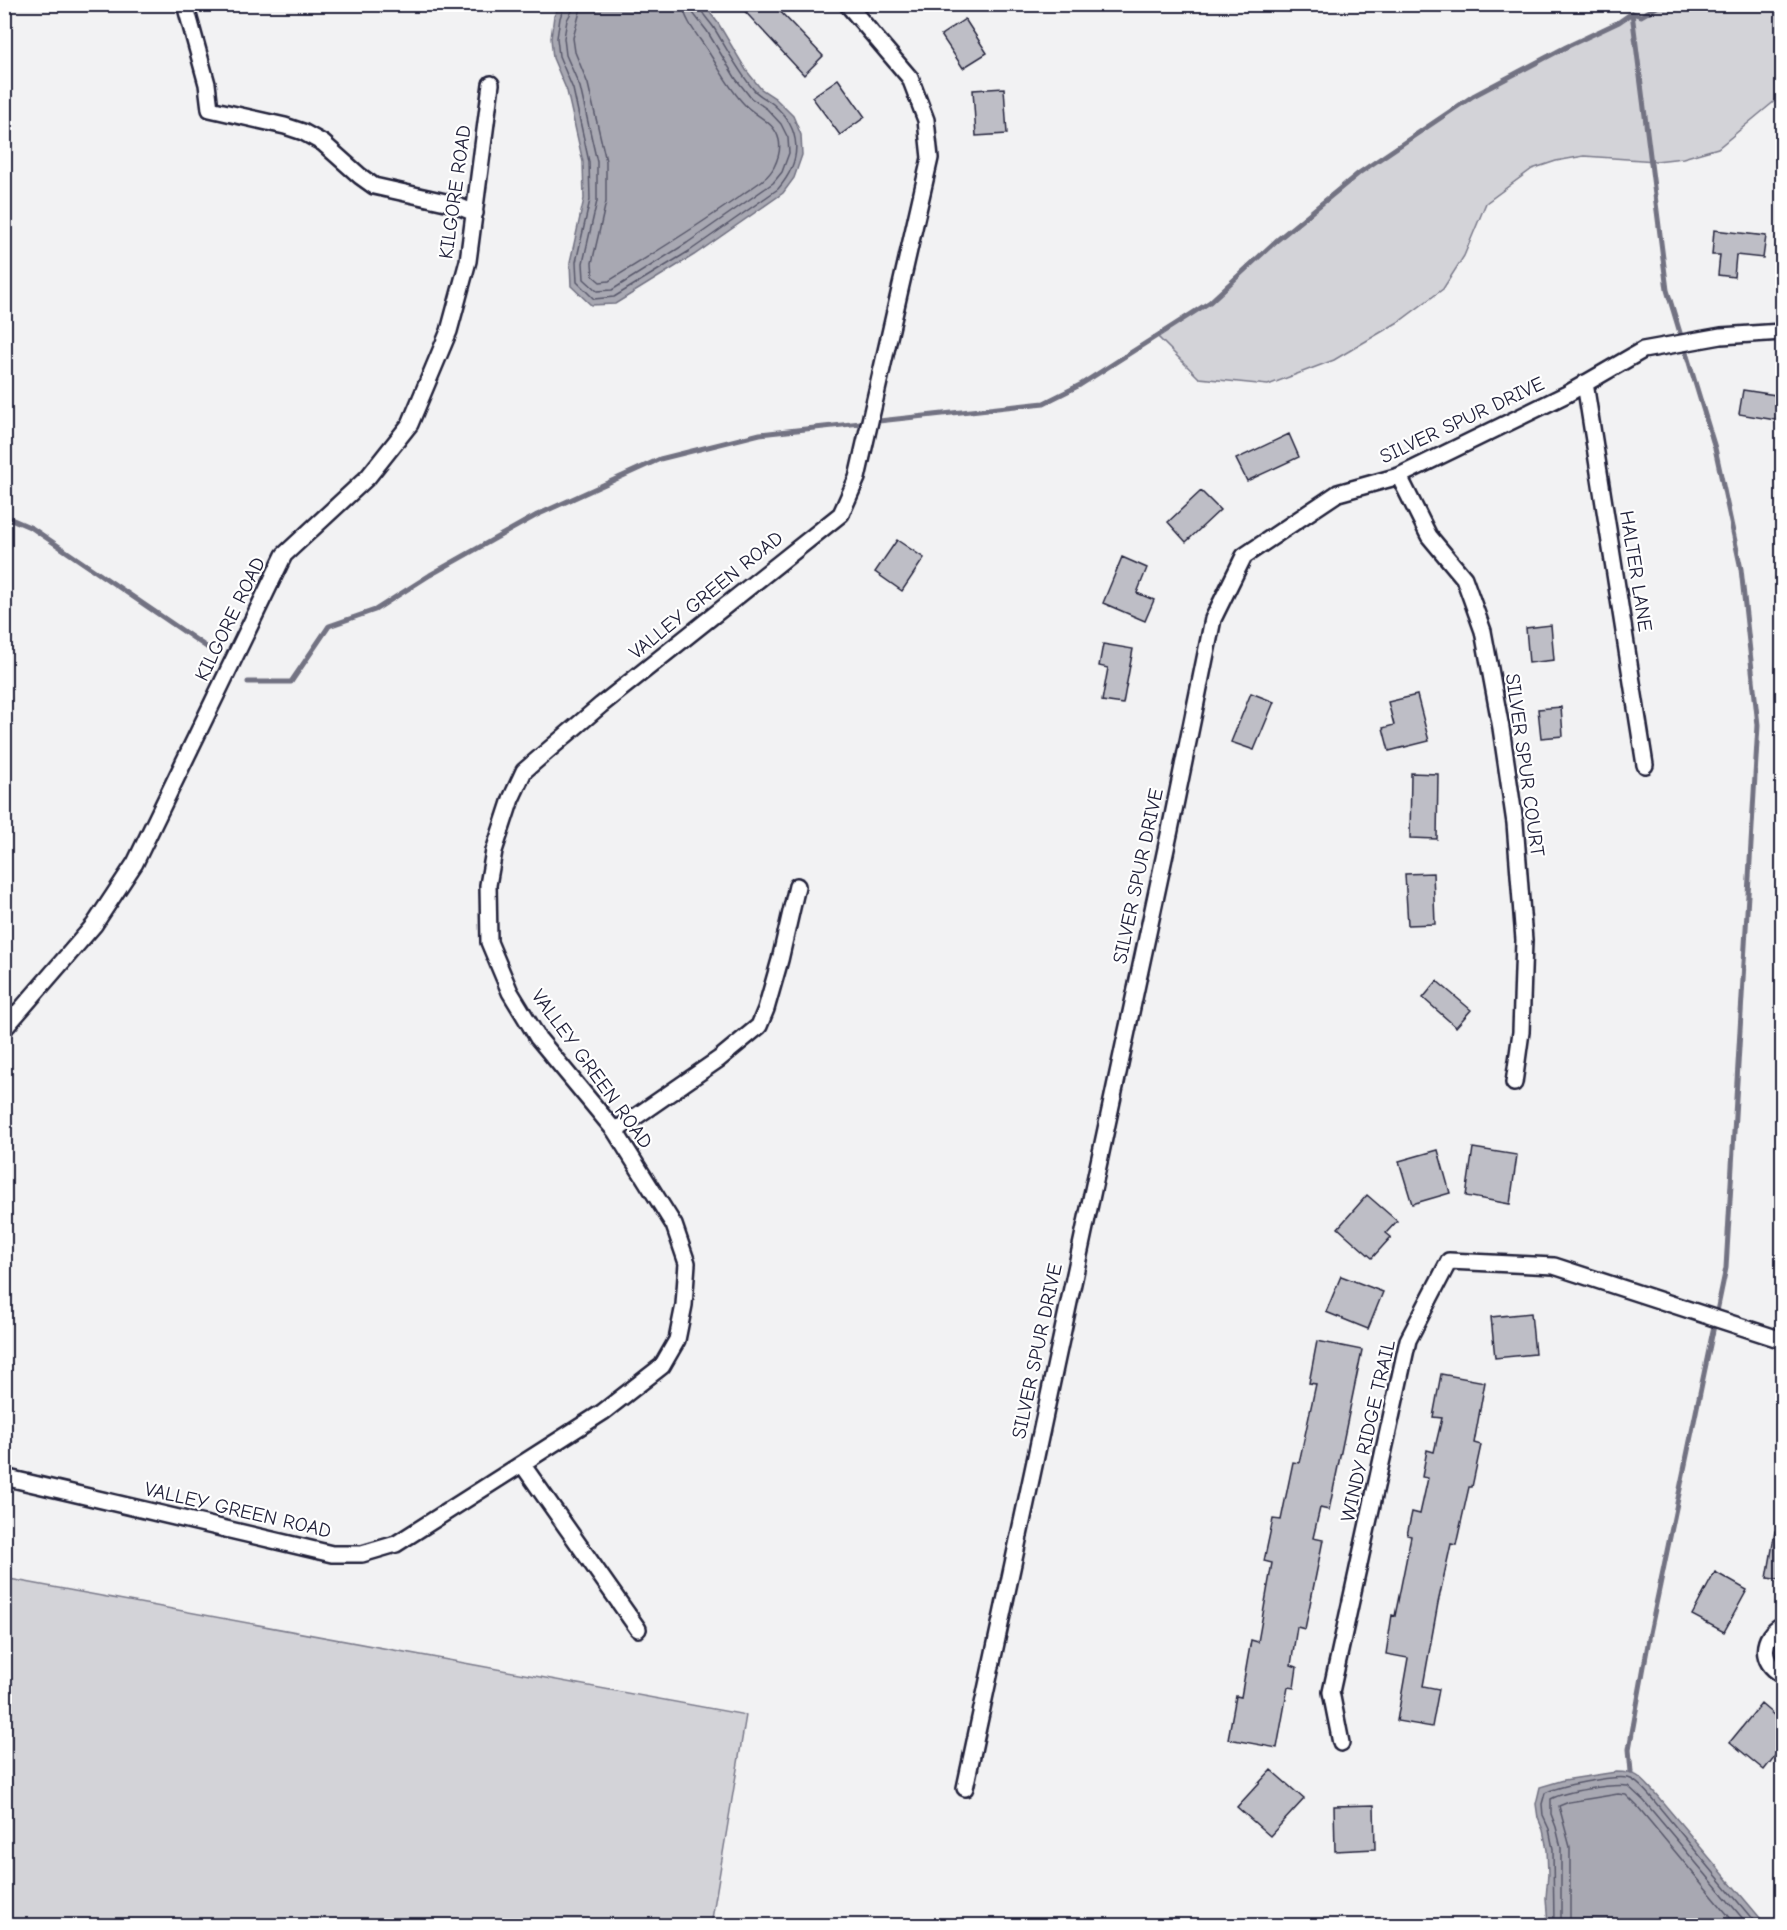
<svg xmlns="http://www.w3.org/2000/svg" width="1787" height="1930" font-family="'Comic Neue',sans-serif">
  <rect width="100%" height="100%" fill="#f2f2f3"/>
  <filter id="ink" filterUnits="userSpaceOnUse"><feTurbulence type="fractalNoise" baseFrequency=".0167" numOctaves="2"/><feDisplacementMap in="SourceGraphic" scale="12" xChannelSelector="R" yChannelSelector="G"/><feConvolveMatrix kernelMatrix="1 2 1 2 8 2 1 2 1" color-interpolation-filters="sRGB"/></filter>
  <g filter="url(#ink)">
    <path fill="#d3d3d8" stroke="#7a7a8a" stroke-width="1.5" d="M1662 5H1782V95L1718 148 1683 158 1656 161 1584 156 1556 161 1532 169 1486 203 1464 256 1443 289 1400 321 1334 360 1268 385 1199 378 1157 336 1217 296 1276 241 1359 172 1473 96 1566 47 1619 22 1632 13 1641 16Z
      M4 1578 746 1715 711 1925H5Z"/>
    <path fill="#a8a8b2" stroke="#727282" stroke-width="1.5" d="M560 5H704L718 23 746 70 761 89 775 98 793 116 801 135 802 155 794 178 783 193 694 255 615 304 591 305 571 286 570 262 584 199 583 162 567 91 553 58 551 38 554 16Z
      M1616 1772C1638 1772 1640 1777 1654 1792L1766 1925H1548L1546 1898 1548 1874 1547 1849 1543 1830 1538 1818 1536 1804 1540 1787 1564 1780Z"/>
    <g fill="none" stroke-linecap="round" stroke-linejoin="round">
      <path stroke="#58586b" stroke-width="1.5" d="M565 4 560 18 557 38 559 56 573 89 589 162 590 200 576 262 577 282 594 299 614 297 691 250 778 189C803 160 802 129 773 104 767 99 759 96 754 90 738 71 727 49 714 28 709 20 700 13 699 4
        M573 4 572 11 567 20 564 38 566 55 580 87 597 162V201L583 263 584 279 597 291 612 290 687 243 773 183 782 172 789 153 788 138 781 124 767 109 751 98 736 79 707 31 693 13 692 4
        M582 4 573 38 575 52 588 84 606 161V202L592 263 593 276 600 282 609 281C654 253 700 225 743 194 754 186 768 179 774 167 778 159 781 149 779 140 775 122 757 117 745 105 731 91 721 72 711 56 703 42 683 20 683 4
        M1554 1926 1553 1849 1549 1829 1543 1816 1542 1804 1545 1793C1558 1786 1613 1775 1628 1778 1637 1780 1644 1790 1650 1796L1758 1926
        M1561 1926V1848L1556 1827 1551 1814V1799C1566 1791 1611 1784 1628 1786L1644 1801 1749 1926
        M1570 1926V1847L1559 1806 1569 1802 1618 1794 1626 1795 1638 1807 1737 1926"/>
      <path stroke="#727282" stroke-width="5" d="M1632 13 1641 16 1662 4
        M4 516 32 528 208 648
        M248 682H291L329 626 375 610 430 575 537 515 660 459 760 434 1044 403 1080 385 1210 302 1276 241 1359 173 1473 96 1566 47 1619 22 1632 13
        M1631 1772 1629 1749 1650 1633 1726 1268 1758 725 1741 569 1715 448 1667 290 1632 13"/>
    </g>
    <path fill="#bebec6" stroke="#22223b" stroke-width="1.5" d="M738 4H773L823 56 804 75Z
      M965 19 987 53 963 68 941 35Z
      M838 79 865 117 840 135 812 97Z
      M1004 88 1007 134 976 136 973 90Z
      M1714 230 1766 236 1763 258 1736 255 1734 277 1718 275 1720 255H1712Z
      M1743 390 1782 396V421L1739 414Z
      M1289 434 1299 457 1247 481 1236 459Z
      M1201 491 1220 510 1186 542 1168 522Z
      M897 540 924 558 902 591 875 572Z
      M1122 557 1147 568 1137 593 1154 600 1145 621 1103 603Z
      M1551 625 1554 660 1529 663 1526 628Z
      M1103 644 1133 649 1123 704 1102 701 1108 668 1099 666Z
      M1251 693 1274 702 1254 750 1231 742Z
      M1417 695 1429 741 1389 751 1383 728 1394 725 1388 702Z
      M1561 707 1563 736 1541 738 1538 709Z
      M1411 773 1438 774 1437 839 1410 838Z
      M1433 873 1435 924 1408 925 1405 874Z
      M1437 981 1471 1010 1456 1027 1423 998Z
      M1473 1148 1517 1155 1510 1204 1466 1196Z
      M1438 1150 1450 1193 1412 1204 1399 1161Z
      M1367 1195 1397 1221 1386 1233 1391 1237 1372 1258 1338 1228Z
      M1341 1276 1383 1292 1368 1329 1326 1312Z
      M1531 1313 1535 1354 1495 1358 1491 1317Z
      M1317 1341 1362 1350 1329 1510 1320 1508 1313 1538 1323 1540 1305 1629 1297 1627 1291 1665 1297 1667 1294 1688 1288 1687 1277 1748 1228 1739 1236 1696 1241 1697 1251 1640 1258 1642 1272 1563 1264 1561 1273 1519 1281 1520 1293 1462 1299 1463 1316 1384 1309 1383Z
      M1441 1374 1485 1382 1474 1443 1481 1445 1472 1487H1469L1456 1545 1451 1544 1438 1603 1423 1686 1439 1689 1432 1727 1397 1721 1408 1658 1386 1654 1392 1615 1395 1616 1411 1536 1407 1535 1412 1512 1420 1514 1428 1478 1422 1477 1427 1450 1434 1452 1442 1418 1433 1417Z
      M1775 1531 1782 1532V1580L1767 1578Z
      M1715 1572 1747 1590 1724 1632 1692 1615Z
      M1761 1704 1782 1722V1747L1764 1770 1730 1742Z
      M1271 1770 1304 1799 1270 1836 1237 1807Z
      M1374 1805 1375 1849 1335 1851 1334 1806Z"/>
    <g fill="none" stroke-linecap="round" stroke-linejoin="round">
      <g stroke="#22223b" stroke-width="20">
        <path id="street" d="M185 4 207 84 210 109 285 126 303 132 323 143 360 176 374 186 450 203 475 213
          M1585 383 1645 765
          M1399 476 1429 536 1464 578 1483 631 1501 728 1515 823 1524 940 1521 1032 1514 1083
          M4 1029 94 925 135 863 284 555 368 477 410 424 449 331 468 261 491 84
          M615 1131 719 1059 759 1026 766 1009 780 960 797 886
          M522 1464 638 1629
          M4 1477 332 1554H362L396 1544 603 1412 662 1366 677 1340 684 1305 687 1263 674 1225 615 1131 538 1038 510 992 489 942 488 885 494 851 511 799 524 771 601 705 841 514 857 478 930 158 926 120 910 78 847 4
          M1782 1625C1761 1636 1759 1663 1782 1674
          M1341 1743 1331 1692 1408 1340 1449 1261 1554 1266 1782 1340
          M965 1788 1170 830 1213 619 1244 556 1338 493 1399 476 1567 394 1643 350 1721 336 1782 332"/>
      </g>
      <use href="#street" stroke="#fff" stroke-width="15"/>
    </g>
  </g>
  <g text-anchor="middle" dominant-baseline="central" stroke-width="4.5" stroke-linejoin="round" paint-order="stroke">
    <g font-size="20" fill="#22223b" stroke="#fff">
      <text transform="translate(455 192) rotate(-82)">KILGORE ROAD</text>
      <text transform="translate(1462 420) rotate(-25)">SILVER SPUR DRIVE</text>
      <text transform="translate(1636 571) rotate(81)">HALTER LANE</text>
      <text transform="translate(706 595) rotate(-39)">VALLEY GREEN ROAD</text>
      <text transform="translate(230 619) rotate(-64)">KILGORE ROAD</text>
      <text transform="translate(1525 765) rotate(82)">SILVER SPUR COURT</text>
      <text transform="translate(1138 876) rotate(-78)">SILVER SPUR DRIVE</text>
      <text transform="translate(592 1069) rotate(54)">VALLEY GREEN ROAD</text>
      <text transform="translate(1037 1351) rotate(-78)">SILVER SPUR DRIVE</text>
      <text transform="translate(1368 1431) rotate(-77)">WINDY RIDGE TRAIL</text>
      <text transform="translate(238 1510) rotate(13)">VALLEY GREEN ROAD</text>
    </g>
  </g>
  <rect width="1787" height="1930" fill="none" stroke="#fff" stroke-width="24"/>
  <rect x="12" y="12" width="1763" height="1906" fill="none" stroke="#22223b" stroke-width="2" filter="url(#ink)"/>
</svg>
